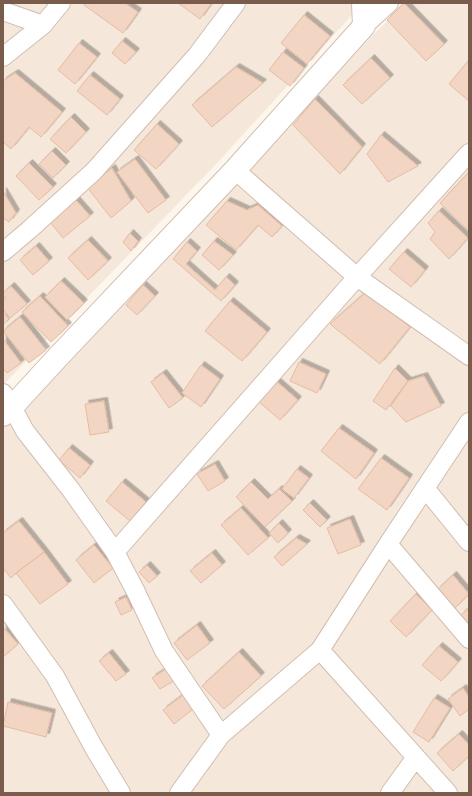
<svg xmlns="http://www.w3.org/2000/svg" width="472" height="796" font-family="Manrope,sans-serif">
  <defs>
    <filter id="shadow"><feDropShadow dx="3.5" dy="-3.5" stdDeviation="0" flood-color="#0004"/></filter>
  </defs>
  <rect width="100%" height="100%" fill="#fdf6ec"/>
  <path fill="#f5e8da" d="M3 3H355L351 16 218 162 3 385Z
    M406 3H469V793H3V426L27 405 374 34Z"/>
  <path fill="#f3d5c3" stroke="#e6bba3" filter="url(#shadow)" d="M86 3H125L138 12 123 33 84 5Z
    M178 3H210L211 4 200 19Z
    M404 3 444 44 426 61 387 20Z
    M304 15 330 36 307 64 281 43Z
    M122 41 136 52 125 64 112 53Z
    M79 43 97 57 75 84 58 70Z
    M283 52 304 68 290 86 269 70Z
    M371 58 390 78 362 104 343 85Z
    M469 60V101L449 84Z
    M236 67 263 83 212 127 192 105Z
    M15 73 62 112 41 137 29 127 11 149 3 142V81Z
    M90 75 120 99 107 115 77 91Z
    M315 99 362 147 340 174 293 125Z
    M71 117 86 132 66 153 50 139Z
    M157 124 179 144 156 169 134 150Z
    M381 135 418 166 388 182 367 154Z
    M52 151 66 165 53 178 39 164Z
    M135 159 166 200 148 213 117 172Z
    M29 163 53 187 39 200 16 176Z
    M112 168 131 201 111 218 87 187Z
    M469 172V231L440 203Z
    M3 191 16 213 9 222 3 218Z
    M76 200 90 216 63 238 50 222Z
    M227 201 247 210 258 205 282 226 272 237 258 225 236 250 206 225Z
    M439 211 468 238 449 259 430 239 435 232 428 223Z
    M130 233 138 241 131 251 123 242Z
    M88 240 108 261 88 280 68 258Z
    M214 241 233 255 219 270 202 255Z
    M187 242 197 251 186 264 215 290 226 277 235 285 221 301 173 259Z
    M36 246 49 261 33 275 20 260Z
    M404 252 425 270 411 287 389 269Z
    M61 281 84 303 67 320 45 297Z
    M143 285 155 296 137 315 126 305Z
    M11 286 27 304 10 318 3 309V301L6 299 3 295V293Z
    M365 293 410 327 380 364 330 324Z
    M40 296 68 326 51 342 22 312Z
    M230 301 267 332 242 361 205 331Z
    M3 312 9 319 3 325Z
    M20 317 46 350 29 363 3 331Z
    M3 339 21 363 7 373 3 368Z
    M299 362 326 374 317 393 290 381Z
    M201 365 220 379 201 407 182 393Z
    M395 368 408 381 386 410 373 401Z
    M163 373 183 398 169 408 151 382Z
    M424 376 441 406 406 422 391 406 408 381Z
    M275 380 298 400 280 420 258 401Z
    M104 401 109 432 90 435 85 404Z
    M339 428 374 453 356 479 321 451Z
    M69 448 90 465 80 478 59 460Z
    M381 458 409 478 387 510 358 489Z
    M215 464 225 481 208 491 197 474Z
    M297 469 309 478 294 498 282 489Z
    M122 482 146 502 130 521 106 501Z
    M251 482 268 499 279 489 292 501 265 527 236 497Z
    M310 503 327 520 320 527 303 510Z
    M241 508 268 538 248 555 221 525Z
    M350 519 361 545 338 554 327 528Z
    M19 521 44 552 16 573 11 578 3 568V533Z
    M279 523 288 533 278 543 269 533Z
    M296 538 307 544 282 566 274 557Z
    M94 545 113 568 94 583 76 560Z
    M44 552 68 584 40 604 16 573Z
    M212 553 222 565 201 583 190 571Z
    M147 565 157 576 149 583 139 572Z
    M453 575 469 594 454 609 437 590Z
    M416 594 432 610 406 637 390 621Z
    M126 597 132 610 121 615 115 602Z
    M469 608V625L461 615Z
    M197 625 210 643 187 660 174 643Z
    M3 627 18 644 3 657Z
    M439 646 458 662 441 681 422 665Z
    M239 652 261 676 224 709 202 686Z
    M109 653 126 674 116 681 99 661Z
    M166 669 174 681 160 689 152 678Z
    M463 688 469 697V709L460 716 448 699Z
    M183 695 193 709 174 724 163 710Z
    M434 698 450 708 429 742 413 732Z
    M8 702 52 713 46 737 3 726Z
    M459 734 469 745V756L453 771 437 753Z"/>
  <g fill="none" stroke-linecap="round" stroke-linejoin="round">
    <g stroke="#d1beb0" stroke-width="20">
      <path id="minor" d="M3 11 43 25
        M364 26 389 3
        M3 57 43 25 61 3
        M235 170 357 277 469 356
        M3 252 29 230 94 171 197 55 236 3
        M3 393 12 407 25 431 71 490 115 552 136 592 164 651 221 735
        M425 488 469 542
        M388 544 469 639
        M115 552 357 277 469 153
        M3 604 55 676 94 748 121 793
        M320 650 448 793
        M179 793 221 735 320 650 388 544 469 422
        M390 793 416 757"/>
    </g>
    <g stroke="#d1beb0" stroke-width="24">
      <path id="tertiary" d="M3 415 12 407 57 358 235 170 364 26 363 3"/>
    </g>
    <use href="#minor" stroke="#fff" stroke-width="18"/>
    <use href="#tertiary" stroke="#fff" stroke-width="22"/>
  </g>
  <rect width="472" height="796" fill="none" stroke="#7a5c4d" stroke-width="8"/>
</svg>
